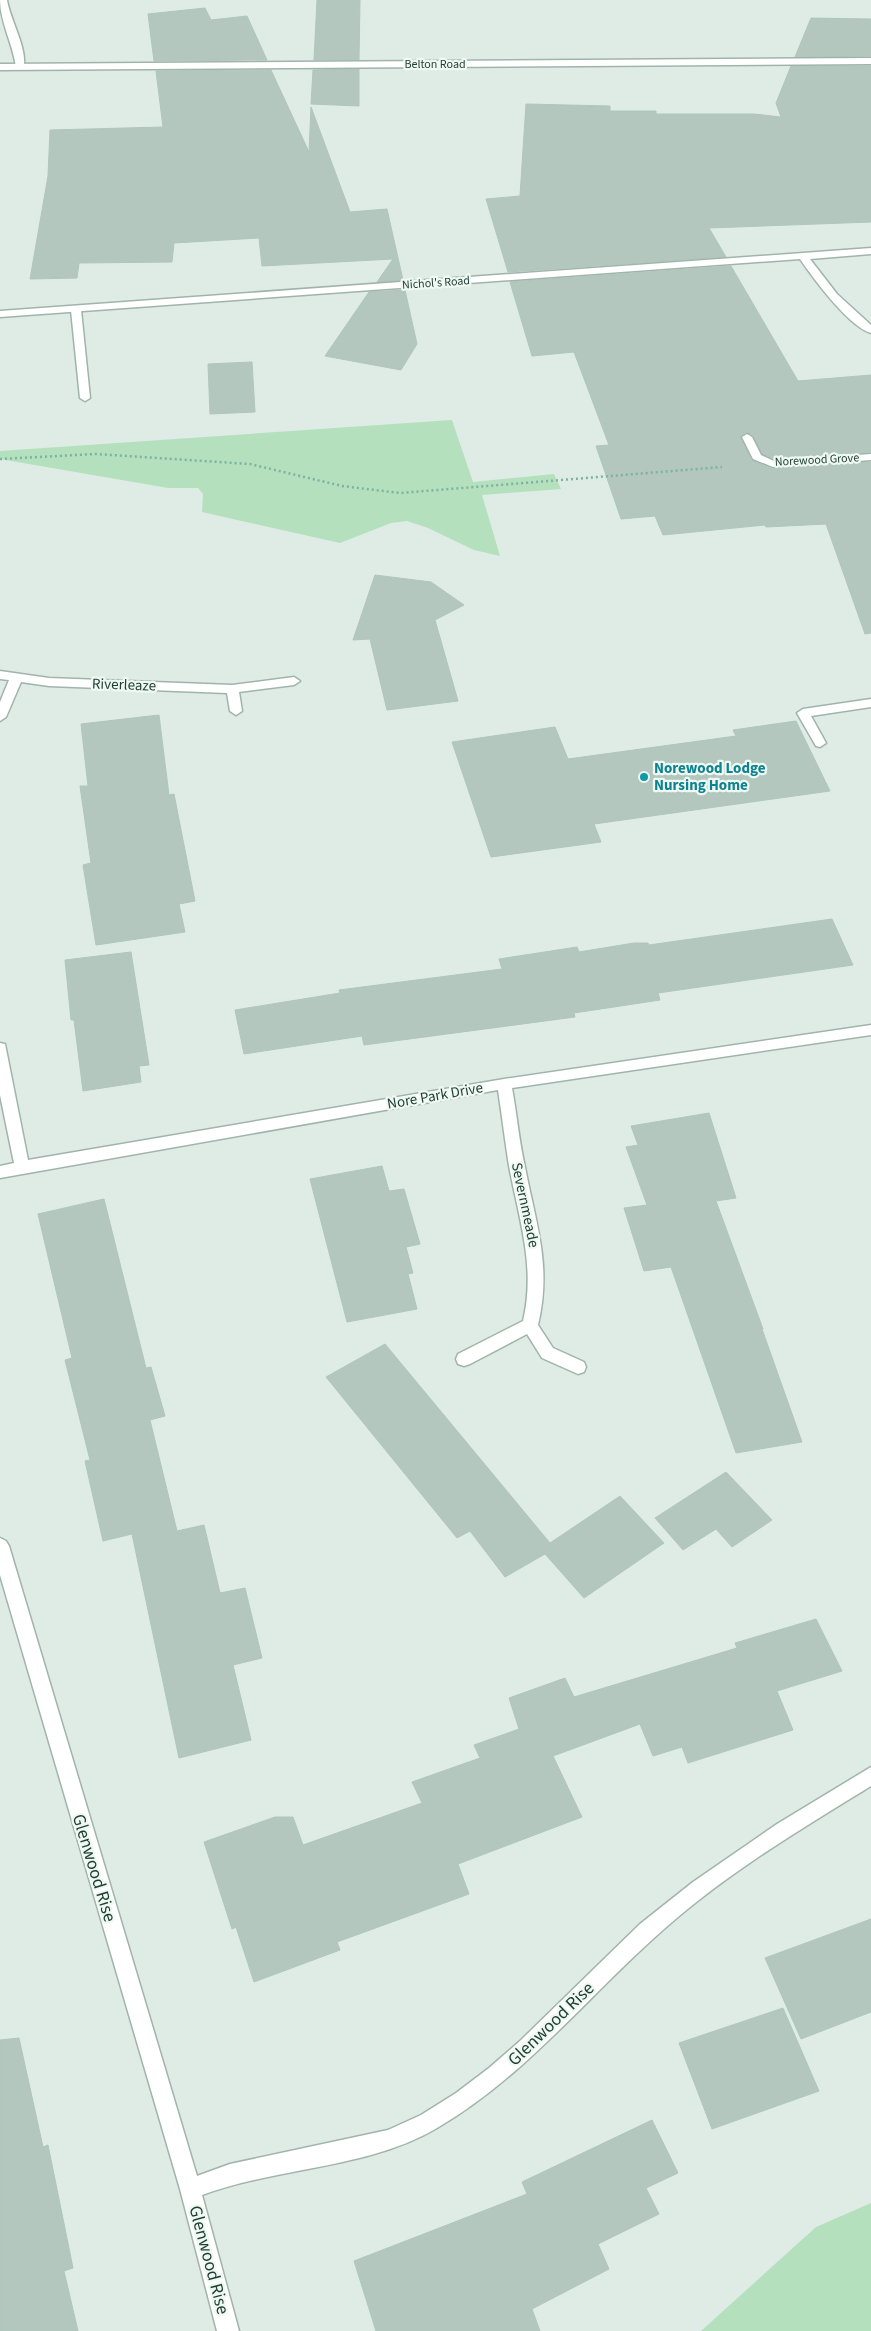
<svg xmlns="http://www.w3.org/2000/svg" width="871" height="2331" font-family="'Source Sans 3',sans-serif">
  <rect width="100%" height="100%" fill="#deece5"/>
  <path fill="#b4e0be" d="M452 420 473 482 554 474 561 489 482 495 500 556 474 550 428 528 407 521 391 523 340 543 202 512 203 494 198 488H168L0 459V451Z
    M871 2203V2331H701L816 2227Z"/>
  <path fill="#b3c7be" stroke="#b0c6bc" d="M317 0H360L359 60H314Z
    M205 8 211 20 247 16 267 60 154 61 148 14Z
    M811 18 871 19V56L795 57Z
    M791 66H871V222L709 228 726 257 508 272 486 199 520 196 526 104 610 106V111H656V114H754L781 117 776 103Z
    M359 69V106L311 104 313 70Z
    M271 70 309 152 311 107 350 212 387 209 403 280 377 282 393 259 262 266 259 238 174 243 172 262 79 263 77 278 30 279 48 176 50 130 163 127 156 71Z
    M731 266 798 381 871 375V452L774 459 762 454 753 435 746 432 740 436 751 460 772 469 871 462V633L865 634 826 524 766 527 765 525 663 535 655 516 621 519 596 446 609 445 574 352 532 356 510 282Z
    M405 290 417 344 401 370 325 356 369 292Z
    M252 362 255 412 210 414 208 364Z
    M375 575 431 582 464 605 435 620 458 701 387 710 370 639 353 640Z
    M159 715 169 795 174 794 195 901 179 904 185 932 96 945 83 865 91 863 80 786H88L81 724Z
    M796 721 830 791 594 824 601 842 491 857 452 742 555 727 568 759 736 736 733 730Z
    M832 919 853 965 658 993 660 1000 574 1013 575 1017 364 1045 362 1036 244 1054 235 1010 340 993 339 990 502 969 499 959 577 947 579 952 634 943H648L649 945Z
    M131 952 149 1065 139 1066 141 1082 83 1091 74 1020H71L65 960Z
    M709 1113 736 1198 716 1201 763 1329H762L802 1442 736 1453 671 1267 644 1271 624 1208 647 1205 626 1147 638 1145 631 1126Z
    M382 1166 389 1191 404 1189 420 1244 406 1247 413 1273 408 1274 417 1309 347 1322 310 1179Z
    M104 1199 146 1368 151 1367 165 1416 150 1420 177 1531 204 1525 220 1593 245 1588 262 1658 233 1665 251 1740 179 1758 132 1534 103 1541 85 1461 90 1460 65 1360 72 1358 38 1214Z
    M385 1344 550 1543 620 1496 664 1543 584 1598 545 1554 505 1577 470 1531 457 1538 326 1377Z
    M726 1472 772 1520 732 1547 716 1529 683 1550 655 1518Z
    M816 1619 842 1671 777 1691 793 1730 688 1763 682 1747 653 1756 640 1724 553 1756 582 1817 458 1864 469 1894 337 1942 340 1950 254 1982 236 1927 232 1929 204 1842 275 1817H293L303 1845 422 1803 412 1782 480 1758 474 1745 519 1729 509 1698 565 1678 574 1697 737 1648 735 1643Z
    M871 1919V2012L801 2039 765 1958Z
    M783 2008 819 2091 712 2129 679 2043Z
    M19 2038 43 2147 48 2145 73 2268 64 2271 78 2331H0V2040Z
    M652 2120 678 2173 646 2188 659 2214 598 2244 609 2269 532 2309 540 2331H376L354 2261 527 2194 522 2182Z"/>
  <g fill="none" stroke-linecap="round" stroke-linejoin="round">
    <g stroke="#a1b4ac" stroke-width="3">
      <path id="service" d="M0 0H7C10 20 29 51 23 69L16 67C13 44 0 22 0 0Z
        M76 307 81 310 90 398 85 401 80 398 71 310Z
        M871 699V707L811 716 826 743 820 747 816 746 797 713 803 709Z"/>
    </g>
    <g stroke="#a1b4ac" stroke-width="3">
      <path id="minor" d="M871 58V64L0 70V64Z
        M871 248V254L810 259 837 294 871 325V333C849 327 813 278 800 259L0 317V311Z
        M747 434 752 437 761 455 774 461 871 454V460L773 467 753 459 742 437Z
        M0 671 49 678 232 685 294 677 300 681 294 685 239 692 242 711 236 715 230 711 227 693 49 686 21 682 6 717 0 721V702L9 680 0 679Z
        M871 1025V1035L512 1088C517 1115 519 1141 525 1167 536 1225 552 1265 538 1325L553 1348 584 1362 586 1367 584 1372 578 1374 542 1358 527 1334 470 1364 464 1366 458 1364 456 1359 458 1354 523 1321C536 1267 519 1219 509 1166 505 1141 502 1116 498 1090L0 1178V1166L14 1163 0 1095V1043L5 1044 28 1160 504 1079Z
        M0 1538 6 1541 9 1546 197 2176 230 2164 388 2130 421 2115 456 2093 489 2068 520 2041 640 1924 693 1882 777 1824 871 1767V1786C796 1832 719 1878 654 1938 582 2003 521 2079 437 2128 368 2169 277 2167 202 2195L239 2331H217L180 2189 0 1575Z"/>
    </g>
    <path stroke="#7bb39f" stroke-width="2.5" stroke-dasharray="2 3" stroke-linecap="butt" d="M0 459 96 454 250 464 342 486 400 493 722 467"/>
    <use href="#service" fill="#fff" fill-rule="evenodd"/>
    <use href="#minor" fill="#fff" fill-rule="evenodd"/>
  </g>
  <circle fill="#0f9aa8" stroke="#eff8f3" stroke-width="2" cx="644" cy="777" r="5"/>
  <g text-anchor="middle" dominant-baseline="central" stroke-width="4.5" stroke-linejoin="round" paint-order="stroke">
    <g font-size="12" fill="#1e3d34" stroke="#eff8f3">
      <text x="435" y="64">Belton Road</text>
      <text transform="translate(436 283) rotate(-4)">Nichol's Road</text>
      <text transform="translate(817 460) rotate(-3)">Norewood Grove</text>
    </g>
    <g font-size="15" fill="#1e3d34" stroke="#eff8f3">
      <text transform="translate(124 685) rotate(2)">Riverleaze</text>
      <text transform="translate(435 1096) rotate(-10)">Nore Park Drive</text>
      <text transform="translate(525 1205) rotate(78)">Severnmeade</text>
    </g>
    <g font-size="15" font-weight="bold" fill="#0d838f" stroke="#eff8f3" text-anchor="start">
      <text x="654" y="768">Norewood Lodge<tspan x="654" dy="17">Nursing Home</tspan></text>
    </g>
    <g font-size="18" fill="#1e3d34" stroke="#eff8f3">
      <text transform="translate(94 1868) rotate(73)">Glenwood Rise</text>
      <text transform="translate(551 2024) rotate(-44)">Glenwood Rise</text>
      <text transform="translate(209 2260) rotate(75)">Glenwood Rise</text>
    </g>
  </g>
</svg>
